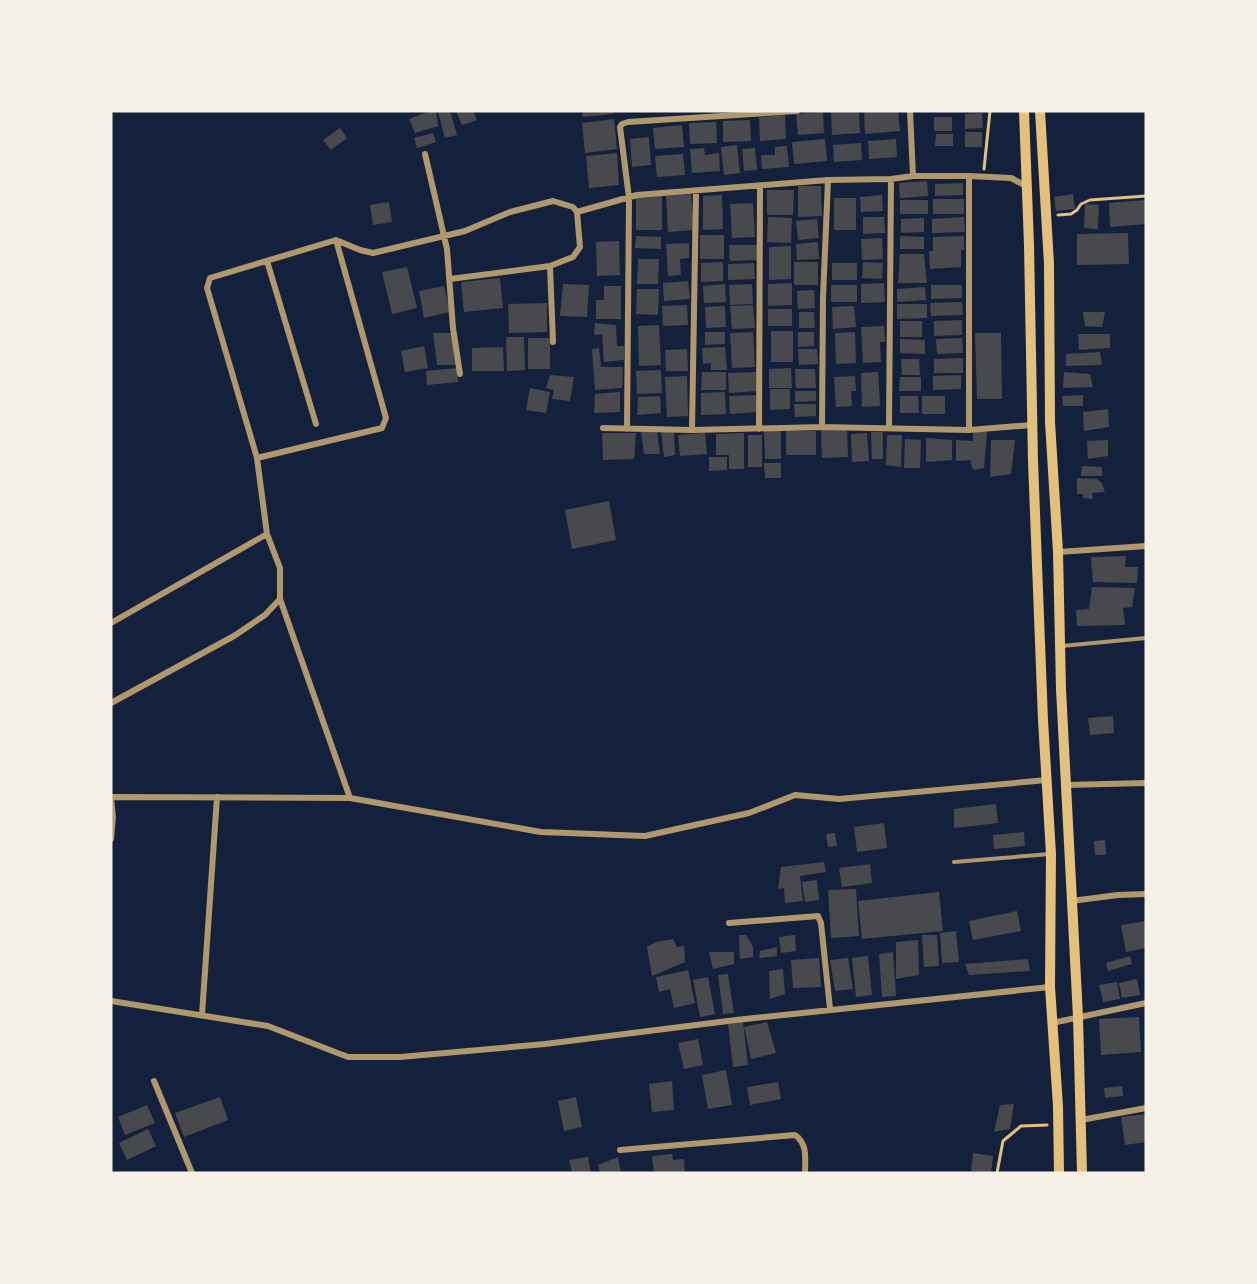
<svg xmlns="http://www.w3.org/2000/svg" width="1257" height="1284" font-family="'PT Sans Narrow',sans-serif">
  <rect width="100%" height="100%" fill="#14213d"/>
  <path fill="#48494c" d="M430 111H436L438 126 415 133 409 119Z
    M444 111H450L457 135 445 138 438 112Z
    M456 111H473L477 120 462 125Z
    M582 111H613V114L583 117Z
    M859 111 860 133 832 135 831 112Z
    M864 111H898L900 131 865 134Z
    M823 112 824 133 798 135 796 114Z
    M982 113 983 128 965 129V114Z
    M785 115 786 139 760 141 759 117Z
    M934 117H952V131H934Z
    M614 119 617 149 585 153 582 123Z
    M750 120 751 141 723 142V121Z
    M716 122 717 143 690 144 689 123Z
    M682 125 684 147 655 149 653 128Z
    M340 128 347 138 331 150 323 140Z
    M965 132H982V147H965Z
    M433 133 436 142 417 148 414 138Z
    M936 134H953V146H935Z
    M649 137 651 165 632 167 630 139Z
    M825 139 827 161 794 164 792 142Z
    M896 139 897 157 869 159 868 141Z
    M861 143 862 160 834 162 833 145Z
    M737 145 740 173 724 175 721 147Z
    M787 146 789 167 762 169 761 155H775V147Z
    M704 148 705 155 719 153 720 171 692 173 690 149Z
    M755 148 757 170 744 171 742 149Z
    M617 153 619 185 589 188 586 156Z
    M683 154 685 175 657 177 655 156Z
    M927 181 928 196 900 198 899 183Z
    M963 183V195L935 196V184Z
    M798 186H821L822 216 798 217Z
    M767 190H794L793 215H767Z
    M691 194 694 230 668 232 666 196Z
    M1073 194 1075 209 1056 211 1054 197Z
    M722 195 723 229 703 230V196Z
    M882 195 883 211 861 212 860 197Z
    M662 196V230H636V197Z
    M834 198H856V230H834Z
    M933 199H964V214H933Z
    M900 200H928V214H900Z
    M1146 200V224L1110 227 1109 203Z
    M389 202 392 222 373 225 370 205Z
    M753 203 755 237 732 238 730 204Z
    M1085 204 1099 205 1098 229 1084 228Z
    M768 217 792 218 791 243 767 242Z
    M863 217H884L885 233 863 234Z
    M964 217 965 232 932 233V219Z
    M924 218V232L901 233V219Z
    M817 219 819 238 798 240 796 221Z
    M1128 233 1129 264 1077 265V234Z
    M700 235H724V259H700Z
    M636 236 661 237V249L635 248Z
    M900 236 924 237V249H900Z
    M964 236V250H961V267L930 269 929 251H933V237Z
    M882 238 883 259 862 260 861 239Z
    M619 241 620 275 597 276 596 242Z
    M818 242 819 259 797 260 796 244Z
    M689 243V258L680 259 681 275 668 276 666 244Z
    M729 245H757L758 260 730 261Z
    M791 246V279L769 280V247Z
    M900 254H924L927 283H898Z
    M638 259H659L658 284H637Z
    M723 262V281L701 282V263Z
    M794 262H818V285H794Z
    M863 262 883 263 882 279 862 278Z
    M754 263 755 279 728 280V264Z
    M832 263H857V280H832Z
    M407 267 417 308 392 314 382 272Z
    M500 278 503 308 464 312 461 282Z
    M688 281 690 299 664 301 663 283Z
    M792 283V305L768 306V284Z
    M884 283 885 302 861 303V284Z
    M563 284 589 285 587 317 560 316Z
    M725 284 726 302 704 303 703 286Z
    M752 284 753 304 730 305 729 285Z
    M831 285H857V302H831Z
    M931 285H962V298L931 299Z
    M444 286 450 312 424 318 419 291Z
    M604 286H621V319H596V300H604Z
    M925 287 926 300 897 302V289Z
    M637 289H659L658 315 636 314Z
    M814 290 815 308 798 309 797 291Z
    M962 302 963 315 931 316 930 303Z
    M547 303V332L509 333 508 304Z
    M897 304H927V318L897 319Z
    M687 305 688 325 663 326 662 306Z
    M753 305 755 328 732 329 730 306Z
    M725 306 726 327 706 328 705 307Z
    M854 306 856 327 833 329 832 307Z
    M768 309H792V326H768Z
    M799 312H814L815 328H799Z
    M1083 312H1105L1102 327 1085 326Z
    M962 320V335L934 336V321Z
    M900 321H922V337H900Z
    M595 323 616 325 617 346H624V360L604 362 602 334 594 335Z
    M659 325 661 365 639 366 638 326Z
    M884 326 885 342H880L881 362 863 363 861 327Z
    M771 331H793V362H771Z
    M705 332H725V344L705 345Z
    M753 332 755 367 732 368 730 333Z
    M798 332H814V346L798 347Z
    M855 332 856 363 836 364 835 333Z
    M433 333H452L456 365H437Z
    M975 333H1001L1002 399H977Z
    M1078 334H1110V348L1079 350Z
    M506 337H524L525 370 507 371Z
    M528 338H550V369H528Z
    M962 338 963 353 937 354 936 339Z
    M900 339 925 340V354L900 353Z
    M424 346 428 368 405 372 401 351Z
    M503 347 504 371H472V348Z
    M725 347 727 370H711V363L703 364 702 348Z
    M599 348 601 367H623L622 388 595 390 592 349Z
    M687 349 688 371H666L665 350Z
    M798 349H817L818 364 799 365Z
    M1100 352 1102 365 1066 366V354Z
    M963 358V373H934V359Z
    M901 359H919L920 375H902Z
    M457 368 458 382 427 385 426 371Z
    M791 368 792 388H769V369Z
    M795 369H815L816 388H796Z
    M661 370 662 393 637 394 636 371Z
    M702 372H726V390H701Z
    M757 372 758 391 729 393 728 373Z
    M878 372 880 406 862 407 861 373Z
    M1064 372 1090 374 1093 387 1063 388Z
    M550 375 574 377 570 401 552 399 554 390 546 388Z
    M961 375V389L933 390V376Z
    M687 376 688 416 667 417 665 377Z
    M855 376 856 391H851L852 406 836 407 834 377Z
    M900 377H921V391H899Z
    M530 388 550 392 546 413 526 410Z
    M770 389H790V409L770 410Z
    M795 391H816V401L795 402Z
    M620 392V412L594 413 595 394Z
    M725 392 726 414 701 415V393Z
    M756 395 757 412 730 414 729 396Z
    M1083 395V406H1063L1062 396Z
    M660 396 661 413 637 415 638 397Z
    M900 396H918L919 413H900Z
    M922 396H945V414H922Z
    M794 404H816V416L795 417Z
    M1108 409 1109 427 1084 431 1083 412Z
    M847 429 848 457 822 458 821 430Z
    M641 431H657L660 454H644Z
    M661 431H674L675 455 664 457Z
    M764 431H781V459H765Z
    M786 431H816V455H786Z
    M871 432H883V459H872Z
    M973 432H987L984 468 973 470 970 460 956 461V440L973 441Z
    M602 433H636L634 459 603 460Z
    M705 433 707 454 680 456 678 435Z
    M744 433V469H729V455H716V434Z
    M867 433 869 461 852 462 851 434Z
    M748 435H762V467H748Z
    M887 435H902L901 467 886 465Z
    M926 438 952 440V460L926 462Z
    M905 439 921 440 920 468H904Z
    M991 440H1015L1011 474 990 477Z
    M1108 440V456L1088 459 1087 441Z
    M709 457H727V470L709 471Z
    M764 463H781V478H765Z
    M1082 466 1102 467V476H1081Z
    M1077 478 1097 479 1102 483 1105 492 1092 493 1093 499 1083 498V494H1077Z
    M609 501 616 540 572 549 565 510Z
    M1126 556 1125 567H1138L1137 583 1093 582 1091 557Z
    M1092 587 1135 588 1132 607 1123 608 1125 625 1077 626 1076 610 1089 609Z
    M1113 716 1114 733 1090 735 1088 718Z
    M996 804 998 823 954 828V809Z
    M884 823 887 848 857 852 854 827Z
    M1024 832 1025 846 994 849 993 835Z
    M835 833 837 846 828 847 826 834Z
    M1105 840 1106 855H1095L1094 841Z
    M824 862 826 872 800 876 803 901 785 903 784 888 778 889 781 867Z
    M870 864 872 883 842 887 839 868Z
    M817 880 819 900 805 902 802 882Z
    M856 889 859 936 831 938 828 890Z
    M939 892 943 931 862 939 858 901Z
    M1017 911 1021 931 973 940 969 921Z
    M1146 921V948L1126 952 1121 925Z
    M956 931 959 962 942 963 940 933Z
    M739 935H746L753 947V957L740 959Z
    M795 935 796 951 781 953 779 937Z
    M922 935H937L939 966 924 967Z
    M673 939 677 947 684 946 685 962 652 976 647 947 656 942Z
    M918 940 919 975 896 979V942Z
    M777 947V956L759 958 760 951Z
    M709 952H734V964L713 969Z
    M893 952 896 996 882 997 879 954Z
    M868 956 872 995 856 997 852 958Z
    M1130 956 1132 964 1108 971 1106 963Z
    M819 958 821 987 793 988 791 960Z
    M848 958 853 989 835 991 830 960Z
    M1028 959 1030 971 969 975 965 964Z
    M783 969 785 994 770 999 769 971Z
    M688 970 695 1003 674 1008 670 989 659 992 656 977Z
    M728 974 734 1013 723 1014 718 975Z
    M708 977 715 1014 700 1017 693 980Z
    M1137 979 1140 995 1122 998 1119 983Z
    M1117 982 1120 999 1103 1002 1099 985Z
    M1139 1017 1141 1052 1101 1055 1099 1019Z
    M743 1022 748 1065 733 1067 728 1024Z
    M767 1022 776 1053 751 1059 744 1027Z
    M698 1039 703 1065 684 1069 678 1043Z
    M726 1070 732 1105 708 1109 702 1075Z
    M672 1081 674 1110 652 1112 649 1084Z
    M778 1082 781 1099 750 1105 747 1087Z
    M1122 1086 1123 1096 1105 1098 1104 1088Z
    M220 1097 228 1120 184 1137 175 1113Z
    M576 1097 582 1127 564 1131 558 1101Z
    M1014 1104 1010 1129 994 1132 1000 1105Z
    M147 1105 155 1123 125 1135 118 1117Z
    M1146 1114V1142L1125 1145 1121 1117Z
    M148 1129 156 1146 127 1160 119 1143Z
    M973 1153 993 1156 991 1173 971 1171Z
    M672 1154 673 1160 684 1159 685 1173H654L652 1156Z
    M588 1157 591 1173H572L569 1160Z
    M618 1157 621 1173H600L598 1165Z"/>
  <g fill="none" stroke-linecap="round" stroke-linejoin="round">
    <path stroke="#e5c07b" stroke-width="3" d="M984 169 990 111
      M1058 215 1071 214 1077 210 1081 204 1090 200 1146 196
      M997 1173 1003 1141 1021 1126 1047 1125"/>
    <path stroke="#b1986c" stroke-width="4" d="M1062 646 1146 638
      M954 862 1050 854"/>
    <path stroke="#b1986c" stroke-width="6" d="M910 111 913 176
      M425 154 447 249 453 328 460 374
      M969 176V430
      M577 212 637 195 828 180 891 179 913 176H969L1011 178 1026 186
      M267 261 316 424
      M550 266 553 342
      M822 427 823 298 828 180
      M603 428 692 430 822 427 969 430 1032 425
      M889 428 891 179
      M627 429 629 198 620 127 622 124 628 122 797 111
      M759 429 760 186
      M692 430 696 192
      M257 458 382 428 386 418 336 240
      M1058 552 1146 546
      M280 599 350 798
      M111 623 267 534
      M111 703 234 636 265 615 280 599V568L267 534 257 458 207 288 210 278 336 240 360 250 373 253 465 231 510 212 553 201 573 207 577 212 580 247 573 257 550 266 450 279
      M1066 785 1146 783
      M111 797 350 798 541 832 645 836 749 813 795 795 839 799 1047 780
      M111 798 113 817 111 839
      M1071 901 1118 895 1146 894
      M729 923 818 916 821 923 830 1009
      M111 1001 268 1026 348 1057H400L545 1044 736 1020 1050 987
      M202 1015 217 797
      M1052 1023 1146 1003
      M154 1081 192 1173
      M1081 1120 1146 1108
      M620 1150 795 1135C808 1144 805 1159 805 1173"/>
    <path stroke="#e5c07b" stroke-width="10" d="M1024 111 1029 245 1033 461 1043 720 1051 854 1050 987 1058 1106 1059 1173
      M1040 111 1049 264 1050 422 1058 552 1061 689 1078 1017 1082 1173"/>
  </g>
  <rect width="1257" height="1284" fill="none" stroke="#f6f1e7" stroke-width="225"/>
</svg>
